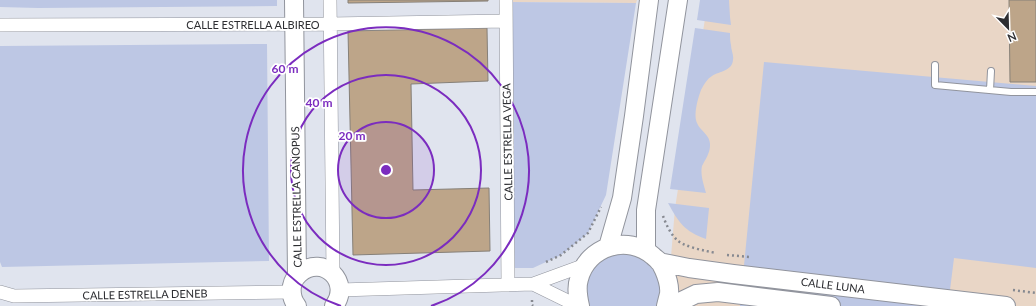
<svg xmlns="http://www.w3.org/2000/svg" width="1036" height="306" font-family="Lato,sans-serif">
  <rect width="100%" height="100%" fill="#e0e4ee"/>
  <path fill="#e9d6c6" d="M506 0H637L636 3 506 2Z
    M708 0H1036V306H667L675 208Z"/>
  <path fill="#bdc7e4" d="M0 0H277V6L38 8 0 7Z
    M700 0H729L730 17 731 25 697 20Z
    M506 2 636 3 606 195 588 233 561 255 533 268H508Z
    M695 28 730 33C730 37 730 41 731 45 731 50 734 55 733 60 732 71 720 71 712 76 707 79 704 84 701 90 698 98 693 115 697 123 700 131 711 135 710 146 710 153 705 160 702 166 700 175 704 185 706 193L670 189Z
    M267 44 269 261 2 267 0 262V46Z
    M764 62 1036 86V268L954 258 948 306H740Z
    M668 203 709 208 706 239C684 231 679 223 668 203Z
    M633 253C638 257 648 261 652 266 662 276 661 294 656 306H589L585 295 586 282 590 270 609 254Z"/>
  <path fill="#bda589" stroke="#868078" d="M348 0H488V1L348 3Z
    M1009 0H1036V82H1010Z
    M487 28 488 81 411 84 413 190 489 188 490 251 353 255 348 31Z"/>
  <g fill="none" stroke-linecap="round" stroke-linejoin="round">
    <g stroke="#91949d" stroke-width="8">
      <path id="lane" d="M935 65V85L1011 92H1036
        M990 90 991 71"/>
    </g>
    <g stroke="#91949d" stroke-width="14">
      <path id="street" d="M330 0 333 273
        M506 0 508 285
        M0 25 330 24 506 21
        M533 284 578 306
        M340 290 533 284 585 265
        M0 292 14 296 291 292"/>
    </g>
    <g stroke="#91949d" stroke-width="20">
      <path id="secondary" d="M294 0 297 275
        M608 247 622 198 634 116 649 0
        M646 250V210L678 0
        M659 262 689 268 733 274 1006 306
        M297 306C292 300 291 293 292 286 293 281 296 276 300 273 323 254 352 282 334 306
        M580 306C578 297 576 288 579 279 587 246 628 234 653 256 655 258 658 260 660 262 661 264 663 268 664 270 667 277 670 286 669 294 668 298 667 302 666 306
        M671 306 696 294 718 292 831 306"/>
    </g>
    <path stroke="#868990" stroke-width="2.5" stroke-dasharray="2 3" stroke-linecap="butt" d="M663 216C666 224 670 233 676 239 683 247 706 251 716 253
      M727 255 750 257
      M546 262 561 255 588 233 601 207
      M1013 290 1036 293
      M532 300V305L533 306"/>
    <use href="#lane" stroke="#fff" stroke-width="6"/>
    <use href="#street" stroke="#fff" stroke-width="13"/>
    <use href="#secondary" stroke="#fff" stroke-width="18"/>
  </g>
  <circle cx="386" cy="170" r="48" fill="#7b2cbf" fill-opacity=".12"/>
  <g fill="none" stroke="#7b2cbf" stroke-width="2">
    <circle cx="386" cy="170" r="48"/>
    <circle cx="386" cy="170" r="95"/>
    <path d="M341 306A143 143 0 1 1 431 306"/>
  </g>
  <g text-anchor="middle" dominant-baseline="central" stroke-width="3.5" stroke-linejoin="round" paint-order="stroke">
    <g font-size="11" fill="#2d2e32" stroke="#fff">
      <text x="253" y="24">CALLE ESTRELLA ALBIREO</text>
      <text transform="translate(507 142) rotate(-91)">CALLE ESTRELLA VEGA</text>
      <text transform="translate(296 197) rotate(-91)">CALLE ESTRELLA CANOPUS</text>
      <text transform="translate(833 285) rotate(7)">CALLE LUNA</text>
      <text transform="translate(145 294) rotate(-1)">CALLE ESTRELLA DENEB</text>
    </g>
  </g>
  <circle cx="386" cy="170" r="6" fill="#7b2cbf" stroke="#fff" stroke-width="2"/>
  <g font-size="12" text-anchor="middle" font-weight="bold" fill="#7b2cbf" stroke="#fff" stroke-width="3.5" stroke-linejoin="round" paint-order="stroke">
    <text x="285" y="73">60 m</text>
    <text x="319" y="107">40 m</text>
    <text x="352" y="140">20 m</text>
  </g>
  <g transform="translate(1008 28) rotate(157)" stroke="#ffffff" stroke-width="3" paint-order="stroke">
  <path d="M0-3L7 15L0 10L-7 15Z" fill="#2d2e32"/>
  <text y="-6" font-size="11" font-weight="bold" text-anchor="middle" fill="#2d2e32">N</text>
  </g>
</svg>
